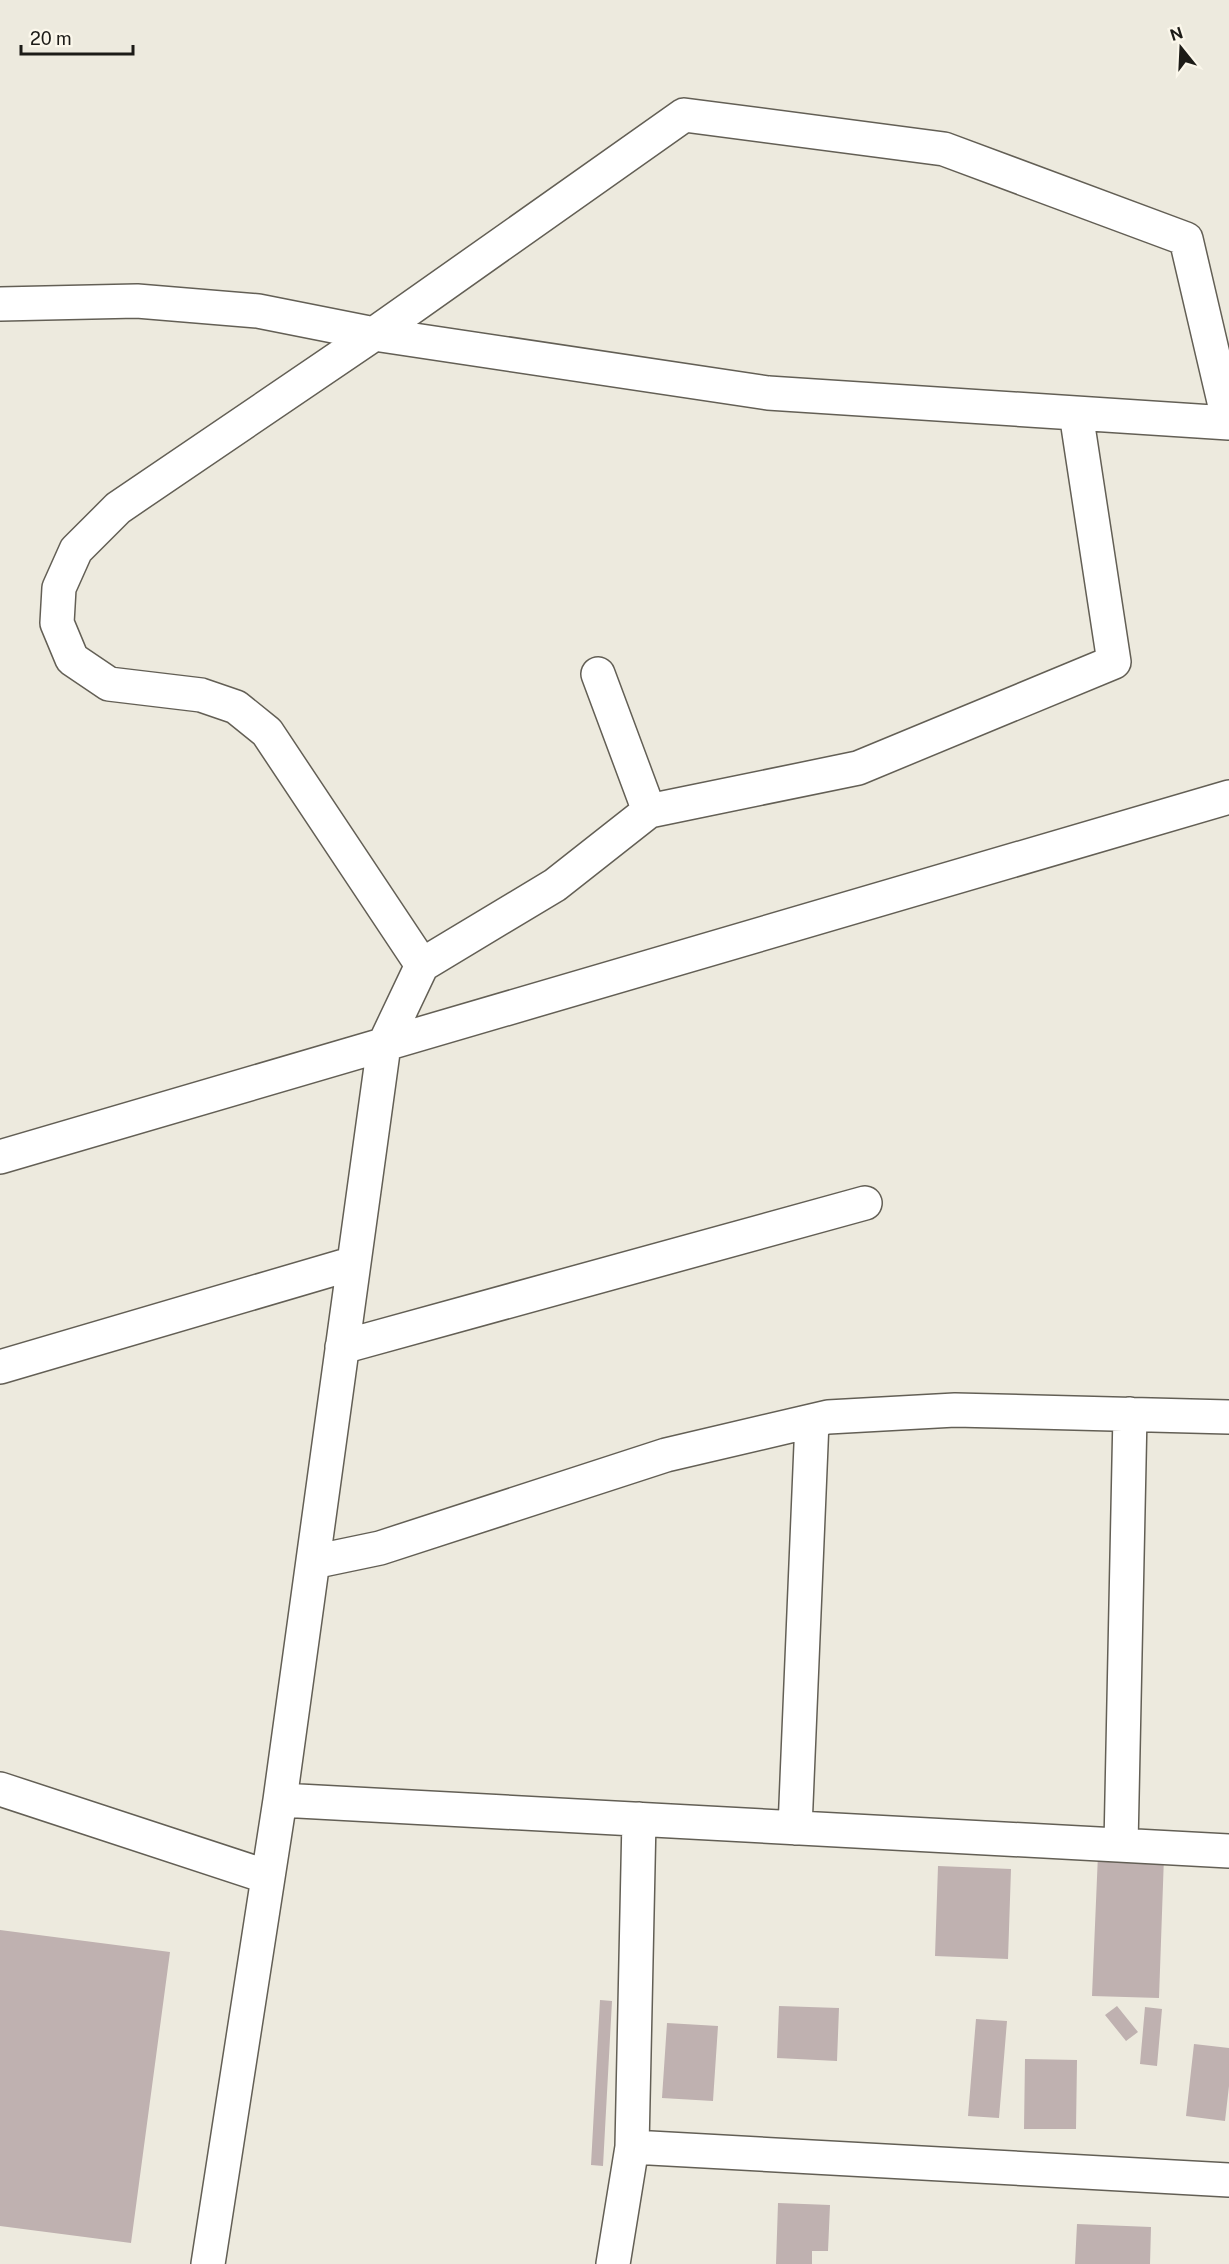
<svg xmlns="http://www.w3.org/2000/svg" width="1229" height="2264" font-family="'Public Sans',sans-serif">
  <rect width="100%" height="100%" fill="#edeade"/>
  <path fill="#bfb1b0" d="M1098 1854 1164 1856 1159 1998 1092 1996Z
    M938 1866 1011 1869 1008 1959 935 1956Z
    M0 1930 170 1952 131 2243 0 2226Z
    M600 2000 612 2001 603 2166 591 2165Z
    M779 2006 839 2008 837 2061 777 2058Z
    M1117 2006 1138 2032 1126 2041 1105 2015Z
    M1145 2007 1162 2009 1157 2066 1140 2064Z
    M976 2019 1007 2021 999 2118 968 2116Z
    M667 2023 718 2026 713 2101 662 2098Z
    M1194 2044 1229 2048V2086L1225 2121 1186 2116Z
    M1025 2059 1077 2060 1076 2129H1024Z
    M778 2203 830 2205 828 2251H812V2264H776Z
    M1077 2224 1151 2227 1150 2264H1075Z"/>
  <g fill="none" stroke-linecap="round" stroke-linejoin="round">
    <g stroke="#635f55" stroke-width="36">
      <path id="minor" d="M0 304 137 301 258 311 374 334 768 393 1229 423
        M598 674 649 811
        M422 965 555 885 649 811 858 768 1114 662 1076 413
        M0 1157 1229 797
        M342 1347 865 1203
        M0 1367 354 1263
        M313 1562 380 1548 666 1455 828 1417 955 1410 1229 1417
        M0 1789 268 1877
        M280 1800 1229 1851
        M795 1828 812 1421
        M1121 1845 1130 1414
        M632 2147 1229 2180
        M208 2264 280 1800 384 1045 422 965 267 732 236 707 201 695 109 684 72 659 57 623 59 588 76 550 118 508 374 334 684 115 944 149 1186 239 1229 423
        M613 2264 632 2147 639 1819"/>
    </g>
    <use href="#minor" stroke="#fff" stroke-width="33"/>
  </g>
  <g transform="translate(1181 48) rotate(342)" stroke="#fbf7eb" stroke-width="4.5" paint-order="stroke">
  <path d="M0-4.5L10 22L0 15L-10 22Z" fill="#1c1b17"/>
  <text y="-9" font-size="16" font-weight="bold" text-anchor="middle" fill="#1c1b17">N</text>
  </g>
  <path d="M21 45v9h112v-9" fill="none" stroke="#1c1b17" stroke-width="3"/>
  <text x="30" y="45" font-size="18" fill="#1c1b17" stroke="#fbf7eb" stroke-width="4.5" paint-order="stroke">20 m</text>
</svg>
